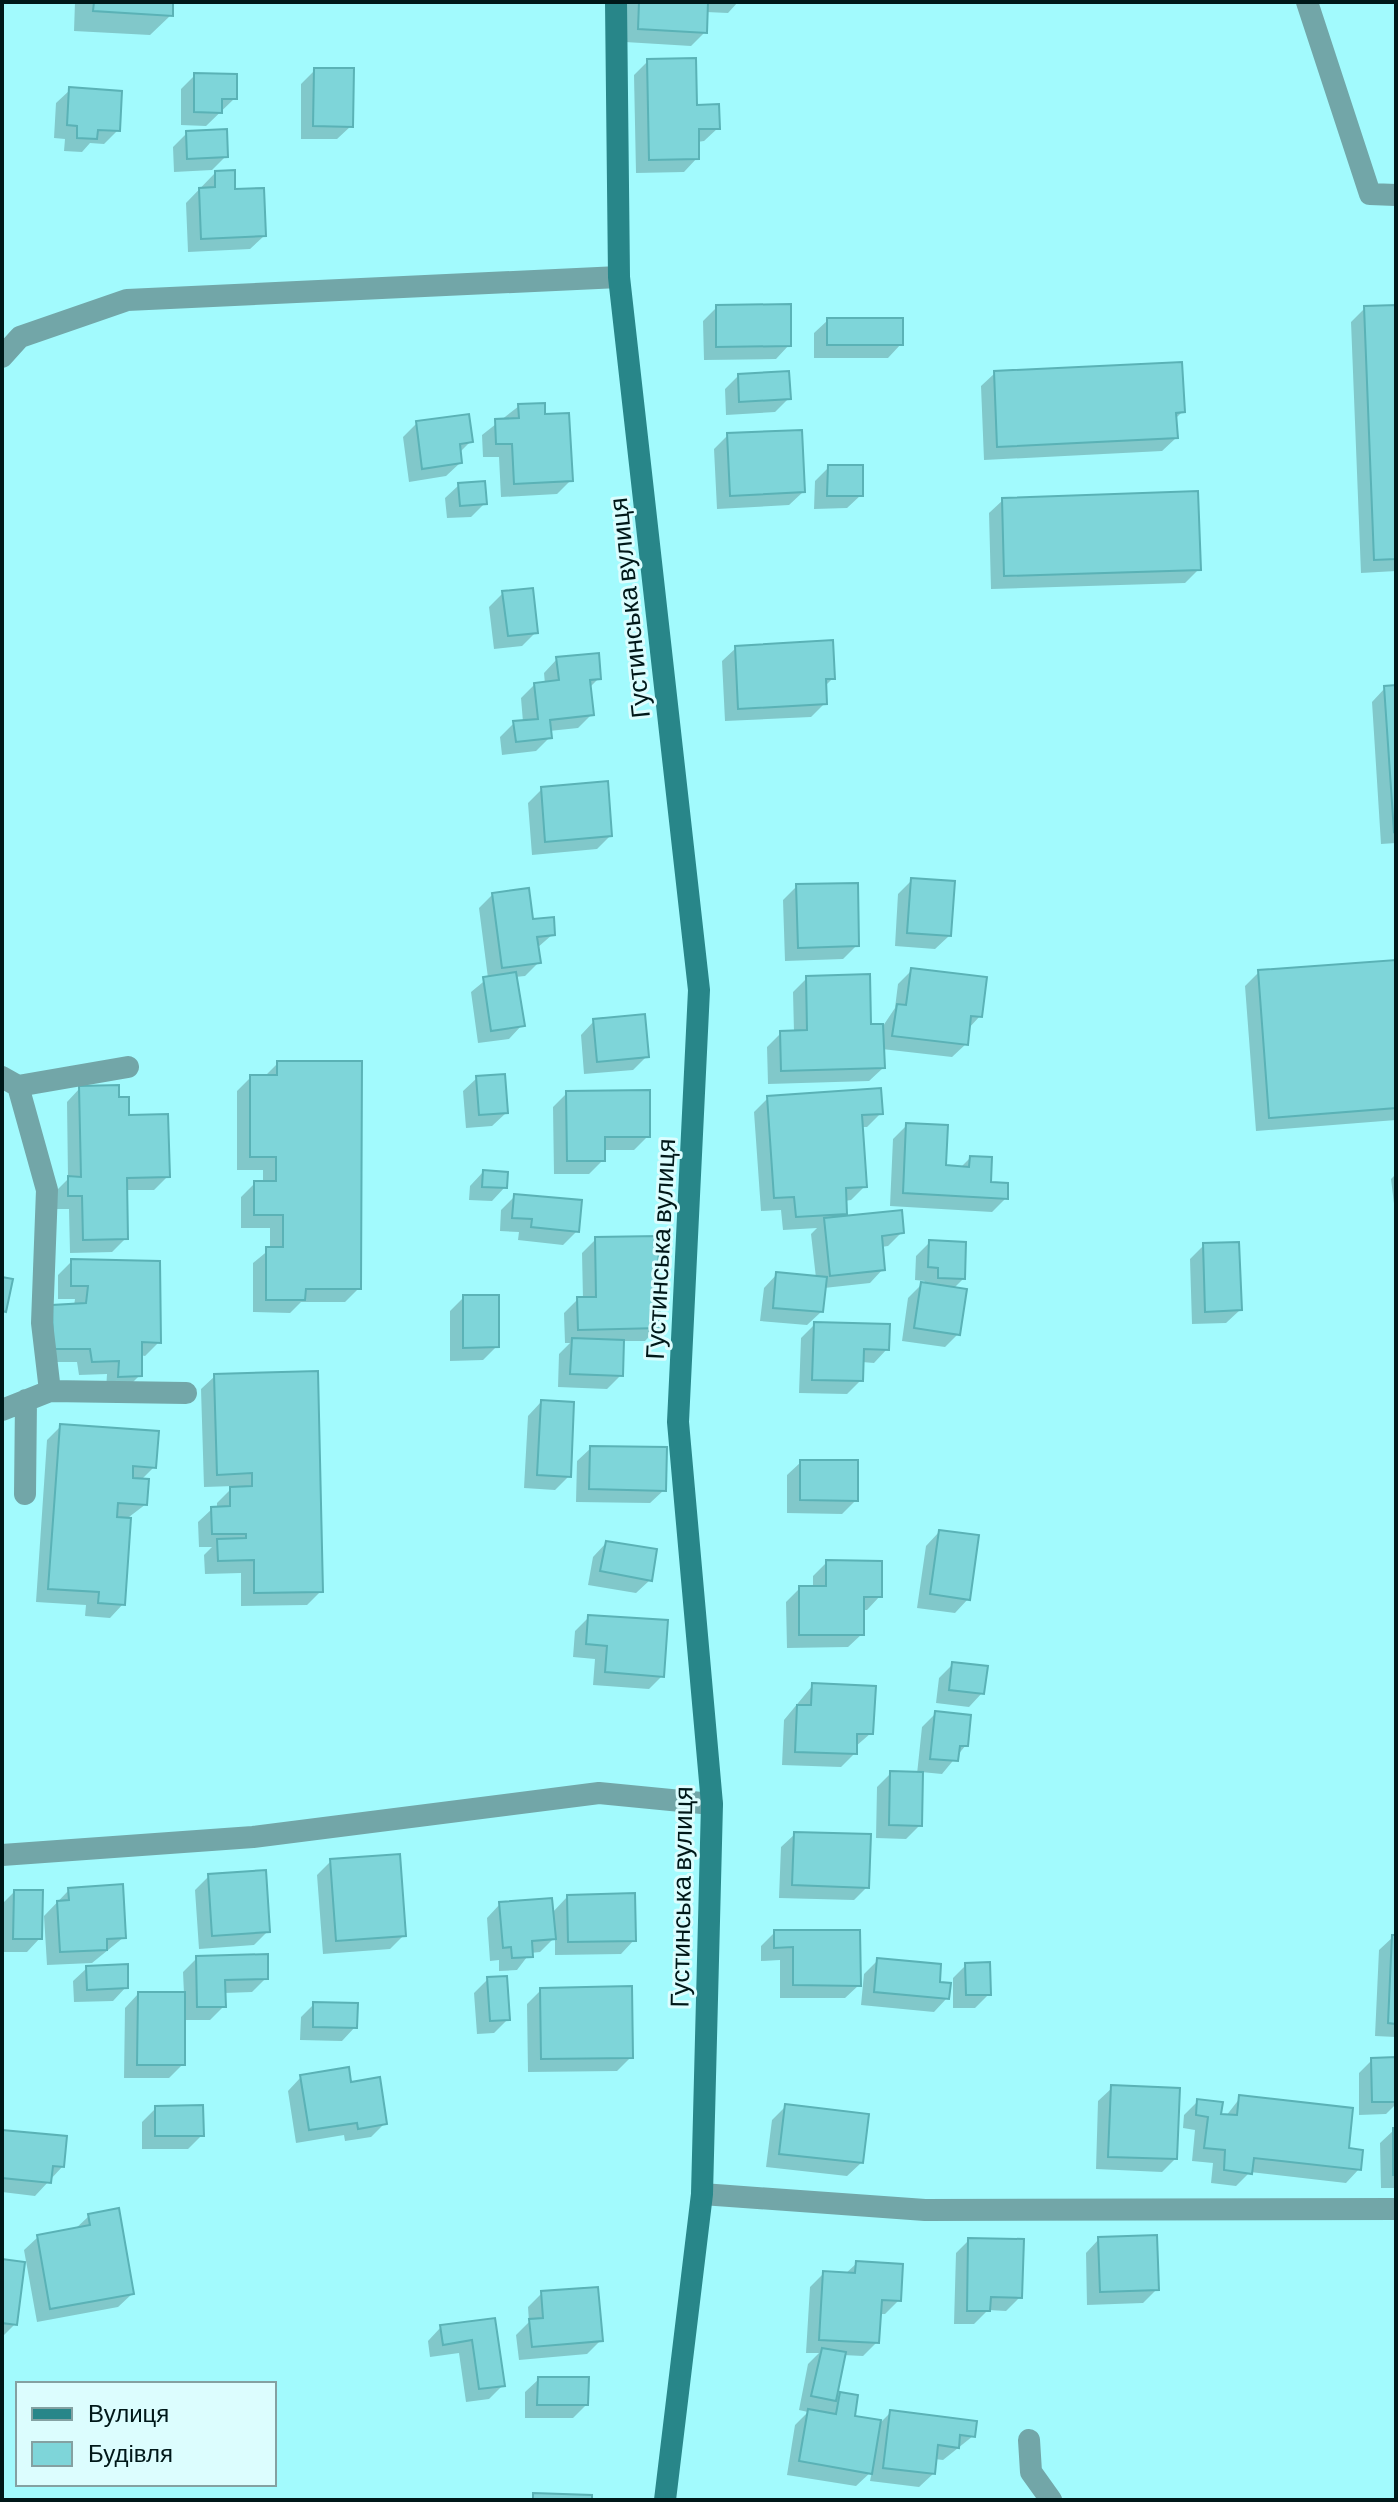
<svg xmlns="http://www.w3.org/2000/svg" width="1398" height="2502" font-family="Barlow,sans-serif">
  <rect width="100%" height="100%" fill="#a2fafd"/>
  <path fill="#0003" d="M75 2H171V15L150 35 74 31Z
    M459 2H510L459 4Z
    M627 2H738L728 13 706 12 705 32 691 46 625 42Z
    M648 61 718 128 704 141 697 142V158L684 172 636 173 634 75Z
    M315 70 351 126 337 139H301V84Z
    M195 75 235 98 206 126 181 125V89Z
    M70 90 118 130 104 144 90 143 82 152 64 151 65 139 54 138 56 103Z
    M187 133 226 156 212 170 174 172 173 147Z
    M215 173 233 192 264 236 250 249 188 252 186 203Z
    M717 307 789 345 776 359 704 360 703 321Z
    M1396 307V571L1361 573 1351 322 1365 308Z
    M828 320 901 344 888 358H814V333Z
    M995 373 1182 412 1175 419 1176 438 1162 451 984 460 981 386Z
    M738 376 789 398 775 412 726 415 725 389Z
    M519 406 571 480 557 494 501 497 499 457H483L482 435Z
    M417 423 471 441 459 453 460 463 446 476 409 482 403 437Z
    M728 435 803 492 789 505 717 509 714 449Z
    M829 467 861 495 847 508 814 509 815 481Z
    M459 485 485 503 471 517 447 518 445 498Z
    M1003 500 1199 569 1185 583 991 589 989 513Z
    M503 593 536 632 522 646 494 649 489 607Z
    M736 648 833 678 824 687 825 703 811 717 725 721 722 661Z
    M557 659 599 678 589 688 592 714 578 728 549 731 550 737 536 751 502 755 500 737 514 723 523 722 521 698 534 685 545 684 544 673Z
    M1396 687V843L1381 844 1372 702 1385 688Z
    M542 789 610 836 597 849 532 855 528 803Z
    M912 880 949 936 935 949 895 946 898 894Z
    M797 886 857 945 843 959 785 961 783 900Z
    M493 894 553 934 537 948 539 962 525 976 515 977 522 1025 509 1039 478 1043 471 992 488 978 479 908Z
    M1396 962V1120L1256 1131 1245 986 1259 972Z
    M912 970 980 1016 968 1029 966 1044 952 1057 882 1049 883 1068 869 1081 768 1084 767 1047 781 1033 794 1032 793 992 807 978 869 1027 883 1026 895 1008 898 984Z
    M594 1021 647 1056 633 1070 584 1074 581 1035Z
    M278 1063 359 1288 345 1302H301L290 1313 253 1312V1263L270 1249V1228H241V1197L255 1183H263V1170H237V1091L251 1077H264Z
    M477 1078 506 1113 492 1126 466 1128 463 1091Z
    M80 1088 117 1099 168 1176 154 1190H125L126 1238 112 1252 70 1253 69 1209H56L55 1192 68 1179 67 1102Z
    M567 1093 648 1136 634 1150H603V1160L589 1174H554L553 1107Z
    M768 1098 881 1113 867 1127H861L865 1186 851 1200 844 1201 845 1213 840 1218 902 1232 888 1246 881 1247 883 1269 870 1283 824 1288 821 1312 807 1325 760 1321 764 1288 777 1274 816 1278 811 1234 817 1228 783 1230 781 1210 761 1211 754 1112Z
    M907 1125 944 1167 960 1168 970 1158 988 1184 1006 1198 992 1212 890 1206 893 1139Z
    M483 1172 505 1187 492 1201 469 1200 470 1186Z
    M1396 1174V1220L1391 1179Z
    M515 1196 577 1231 563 1245 518 1240 519 1232 500 1231 501 1210Z
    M596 1239 658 1327 645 1341H622L621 1375 607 1389 558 1387 559 1354 570 1343H565L564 1313 578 1299H583L582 1253Z
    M930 1242 963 1279 953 1289 958 1334 945 1347 902 1341 908 1298 925 1281 915 1280 916 1256Z
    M1204 1245 1240 1310 1226 1323 1192 1324 1190 1259Z
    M72 1261 159 1342 145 1356 140 1355V1375L126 1389 106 1390 107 1374 79 1375 77 1362H40L74 1306 75 1299H58V1275Z
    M464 1297 497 1346 483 1360 450 1361V1311Z
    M815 1324 887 1349 874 1363 862 1362 861 1380 847 1394 799 1393 801 1338Z
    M215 1376 321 1591 307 1605 241 1606V1573L205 1574 204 1555 212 1547H199L198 1522 212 1509H217V1503L234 1486 204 1487 201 1389Z
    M541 1402 569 1476 555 1490 524 1488 528 1416Z
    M61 1426 154 1467 141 1480 146 1504 129 1517 123 1604 110 1618 85 1616 86 1605 36 1602 47 1440Z
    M591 1448 664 1490 650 1503 576 1502 577 1461Z
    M801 1462 856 1500 842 1514 787 1513V1475Z
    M939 1532 968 1599 955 1613 917 1608 926 1546Z
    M606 1543 650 1580 636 1593 588 1585 593 1557Z
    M827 1562 880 1596 867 1610H862V1634L848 1647 787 1648 786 1602 800 1588H813V1576Z
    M589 1617 662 1676 649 1689 593 1685 595 1659 573 1657 575 1631Z
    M953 1664 982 1693 969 1707 936 1703 939 1678Z
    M813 1685 871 1733 855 1747V1753L841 1767 782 1765 784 1720Z
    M936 1713 966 1745 942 1774 921 1772 920 1825 906 1839 876 1838 877 1787 891 1773 917 1774 922 1727Z
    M795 1834 867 1887 854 1900 779 1898 781 1847Z
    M331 1861 404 1935 390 1949 323 1954 317 1875Z
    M209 1876 268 1931 254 1945 199 1949 195 1890Z
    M69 1890 124 1937 92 1963 47 1965 44 1916Z
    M14 1892 40 1938 27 1952H2V1904Z
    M567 1897 634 1940 621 1954 555 1955V1937L540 1952 530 1953 517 1970 499 1971V1960L490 1961 487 1918 500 1904 552 1913Z
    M775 1932 859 1985 845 1998H780V1960L761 1961V1946Z
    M1393 1937H1396V2037L1375 2036 1379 1950Z
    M197 1958 266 1978 252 1992 224 1993V2006L210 2020H183V2064L169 2078H124L125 2008 138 1994H184L183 1972Z
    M878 1960 937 1984 947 1998 934 2012 861 2005 864 1974Z
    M966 1965 989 1994 975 2008H953V1978Z
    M87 1968 126 1987 113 2001 74 2002 73 1981Z
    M488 1979 508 2019 494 2033 477 2034 474 1993Z
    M541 1990 631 2057 617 2071 528 2072 527 2004Z
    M314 2004 355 2027 342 2041 300 2040 301 2017Z
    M1396 2059V2104L1386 2114 1359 2115V2073L1372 2060Z
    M301 2077 349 2084 385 2123 371 2137 345 2141 344 2135 296 2143 288 2091Z
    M1112 2088 1176 2158 1162 2172 1096 2169 1098 2101Z
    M1240 2098 1347 2150 1359 2169 1346 2183 1250 2172 1236 2186 1211 2183 1213 2163 1192 2161 1195 2130 1183 2128 1184 2115 1198 2101 1226 2116Z
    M786 2106 861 2163 847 2176 766 2167 772 2120Z
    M156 2108 202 2135 188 2149H142V2122Z
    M1394 2130 1396 2188H1381L1380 2143Z
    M2 2132 63 2166 35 2196 2 2192Z
    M89 2216 132 2294 118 2307 37 2322 24 2250 38 2237 74 2230Z
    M1099 2239 1157 2289 1143 2303 1087 2305 1086 2253Z
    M969 2240 1020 2297 1006 2311 988 2310 974 2324H954L956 2253Z
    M2 2261 15 2324 2 2337Z
    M857 2263 899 2300 885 2314H879L877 2342 863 2356 843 2355 834 2400 840 2394 852 2417 877 2426 891 2412 973 2436 943 2460 935 2459 933 2474 919 2487 870 2481 872 2471 856 2486 787 2475 795 2425 808 2412 799 2410 808 2364 819 2353H806L810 2287 824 2273 844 2275Z
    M542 2293 601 2340 587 2354 519 2360 516 2335 529 2322 528 2307Z
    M493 2320 503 2385 489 2399 466 2402 459 2353 430 2357 428 2341 441 2327Z
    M539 2379 586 2405 573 2418H525V2392Z"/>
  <path fill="#7ed5d9" stroke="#5ab2b6" stroke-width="2" d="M94 2H173V16L93 11Z
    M639 2H708L707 33 638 29Z
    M696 58 697 105 719 104 720 129H699V159L649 160 647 59Z
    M314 68H354L353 127 313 126Z
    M194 73 237 74V99H222V113L194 112Z
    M69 87 122 91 120 131 98 130 97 139 77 138V126L67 125Z
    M227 129 228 157 187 159 186 131Z
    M235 170V189L264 188 266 236 201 239 199 188 215 187V171Z
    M791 304V346L716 347V305Z
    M1396 305V559L1374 560 1364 306Z
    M827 318H903V345H827Z
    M1182 362 1185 412 1176 413 1178 438 997 447 994 371Z
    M789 371 791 399 739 402 738 374Z
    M545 403V414L569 413 573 481 514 484 512 444H496L495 419 519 418 518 404Z
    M469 414 473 442 460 444 462 463 422 469 416 421Z
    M802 430 805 492 730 496 727 433Z
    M828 465H863V496H827Z
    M485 481 487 504 460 506 458 483Z
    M1198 491 1201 570 1004 576 1002 498Z
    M533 588 538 633 508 636 502 591Z
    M833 640 835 679H826L827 704 738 709 735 646Z
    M599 653 601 679 590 680 594 715 550 720 552 738 516 742 513 721 538 719 534 683 559 680 556 657Z
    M1396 685V831L1394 832 1384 686Z
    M608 781 612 836 545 842 541 787Z
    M911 878 955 881 951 936 907 933Z
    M858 883 859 946 798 948 796 884Z
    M529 888 533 919 554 917 555 935 537 937 541 963 502 968 492 893Z
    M1396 960V1108L1269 1118 1258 970Z
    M911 968 987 977 982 1017 971 1016 968 1045 892 1036 897 1004 906 1005Z
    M516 972 525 1026 491 1031 483 977Z
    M870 974 871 1024H883L885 1068 781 1071 780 1031 807 1030 806 976Z
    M645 1014 649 1057 597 1062 593 1019Z
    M277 1061H362L361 1289H306L305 1300H266V1247H283V1215H254V1181H276V1157H250V1075H277Z
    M505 1074 508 1113 479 1115 476 1076Z
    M119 1085V1097H129V1115L168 1114 170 1177 127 1178 128 1239 83 1240 82 1196H68V1176L81 1177 79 1086Z
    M881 1088 883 1114 862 1115 867 1187 846 1188 847 1214 796 1217 794 1197 774 1198 767 1096Z
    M650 1090V1137H605V1161H567L566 1091Z
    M906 1123 948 1125 946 1165 969 1167 970 1156 992 1157 991 1182 1008 1183V1199L903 1193Z
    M483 1170 508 1172 507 1188 482 1187Z
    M514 1194 582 1200 579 1232 531 1227 532 1219 512 1218Z
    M902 1210 904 1233 882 1236 885 1270 830 1276 824 1218Z
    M658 1236 660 1328 578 1330 577 1297H596L595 1237Z
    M929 1240 966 1242 965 1279 938 1278V1268L928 1267Z
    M1239 1242 1242 1310 1205 1312 1203 1243Z
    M71 1259 160 1261 161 1343 142 1342V1376L118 1377 119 1361 92 1362 90 1349H53L52 1305 86 1303 88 1286H71Z
    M776 1272 827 1277 823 1312 773 1308Z
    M2 1277 13 1279 6 1312 2 1311Z
    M921 1282 967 1289 960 1335 914 1328Z
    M463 1295H499V1347L463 1348Z
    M814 1322 890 1324 889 1350 864 1349 863 1381 812 1380Z
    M572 1338 624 1340 623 1376 570 1374Z
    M318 1371 323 1592 254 1593V1560L218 1561 217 1539 246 1538V1534H212L211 1507 230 1506V1487L252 1486V1473L217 1475 214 1374Z
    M541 1400 574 1402 571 1477 537 1475Z
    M60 1424 159 1431 156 1468 133 1466V1478L149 1479 147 1505 118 1503 117 1517 131 1518 125 1605 98 1603 99 1592 48 1589Z
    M590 1446 667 1447 666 1491 589 1489Z
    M800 1460H858V1501L800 1500Z
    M939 1530 979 1535 970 1600 930 1594Z
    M606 1541 657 1549 652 1581 600 1571Z
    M826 1560 882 1561V1597H864V1635H799V1586H826Z
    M588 1615 668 1620 664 1677 605 1672 607 1646 586 1644Z
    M952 1662 988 1666 984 1694 949 1690Z
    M812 1683 876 1686 873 1734H857V1754L795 1752 797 1705H811Z
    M935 1711 971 1715 968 1746H960L958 1761 930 1759Z
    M890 1771 923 1772 922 1826 889 1825Z
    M794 1832 871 1834 869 1888 792 1885Z
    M400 1854 406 1936 336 1941 330 1859Z
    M266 1870 270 1932 212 1936 208 1874Z
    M123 1884 126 1938 107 1939V1950L60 1952 57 1901 69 1900 68 1888Z
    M14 1890H43L42 1939H13Z
    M635 1893 636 1941 568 1942 567 1895Z
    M552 1898 556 1939 532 1941 533 1957 512 1958 511 1947 503 1948 499 1902Z
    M774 1930H860L861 1986 793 1985V1947L774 1948Z
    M1392 1935H1396V2024L1388 2023Z
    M268 1954V1979L225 1980 226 2007H197L196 1956Z
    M877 1958 941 1964 940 1982 951 1983 949 1999 874 1992Z
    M990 1962 991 1995H966L965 1963Z
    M128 1964V1988L87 1990 86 1966Z
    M507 1976 510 2020 490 2021 487 1977Z
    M632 1986 633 2058 541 2059 540 1988Z
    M138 1992H185V2065H137Z
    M313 2002 358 2003 357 2028 313 2027Z
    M1396 2057V2102H1372L1371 2058Z
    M349 2067 351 2082 380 2077 387 2124 358 2129 357 2123 309 2130 300 2075Z
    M1111 2085 1180 2088 1177 2159 1108 2157Z
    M1239 2095 1353 2108 1349 2148 1363 2150 1361 2170 1254 2158 1252 2174 1224 2170 1225 2150 1204 2148 1208 2117 1196 2115 1197 2099 1223 2102 1221 2114 1237 2115Z
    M785 2104 869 2114 863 2163 779 2154Z
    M203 2105 204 2136H155V2106Z
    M1393 2128H1396V2175H1393Z
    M2 2130 67 2136 64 2167 53 2166 51 2183 2 2178Z
    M119 2208 134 2294 50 2309 37 2235 90 2225 88 2214Z
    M1157 2235 1159 2290 1100 2292 1098 2237Z
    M968 2238 1024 2239 1022 2298 991 2297 990 2311H967Z
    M2 2259 25 2262 17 2325 2 2323Z
    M856 2261 903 2264 901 2301 882 2300 879 2343 819 2340 823 2271 855 2273Z
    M598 2287 603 2341 532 2347 529 2319 543 2318 541 2291Z
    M495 2318 505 2386 479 2389 472 2340 443 2345 440 2325Z
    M822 2348 846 2352 836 2401 811 2396Z
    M538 2377H589L588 2405H537Z
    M840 2392 858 2395 855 2416 881 2420 872 2474 799 2461 808 2409 836 2414Z
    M890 2410 977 2421 975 2437 960 2435 959 2448 938 2445 935 2474 883 2468Z
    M533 2493 592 2495V2500H533Z"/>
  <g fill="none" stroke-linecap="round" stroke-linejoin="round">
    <path stroke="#72a6a8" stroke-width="22" d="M1307 2 1370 194 1396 195
      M2 357 20 337 127 300 619 277
      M2 1077 18 1086 128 1067
      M18 1086 47 1190 42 1323 50 1391
      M2 1410 50 1391 186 1393
      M25 1494 26 1400
      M2 1855 253 1837 599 1793 712 1804
      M702 2194 925 2210 1396 2209
      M1029 2440 1031 2472 1051 2500"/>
    <path stroke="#288689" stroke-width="22" d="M616 2 619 277 699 990 678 1422 712 1804 702 2194 665 2500"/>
  </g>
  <g text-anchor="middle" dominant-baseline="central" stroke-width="6" stroke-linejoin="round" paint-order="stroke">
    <g font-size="26" fill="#001819" stroke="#dcfdfe">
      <text transform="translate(628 608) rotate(-96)">Густинська вулиця</text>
      <text transform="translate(659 1249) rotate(-87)">Густинська вулиця</text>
      <text transform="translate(680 1897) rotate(-89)">Густинська вулиця</text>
    </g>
  </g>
  <rect width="1398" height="2502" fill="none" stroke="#001819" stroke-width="8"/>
  <rect x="16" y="2382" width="260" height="104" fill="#dcfdfe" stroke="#84a1a2" stroke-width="2"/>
  <rect x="32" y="2408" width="40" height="12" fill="#288689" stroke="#84a1a2" stroke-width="2"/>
  <text x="88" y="2422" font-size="24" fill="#001819">Вулиця</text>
  <rect x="32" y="2442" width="40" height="24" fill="#7ed5d9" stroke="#84a1a2" stroke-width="2"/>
  <text x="88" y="2462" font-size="24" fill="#001819">Будівля</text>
</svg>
